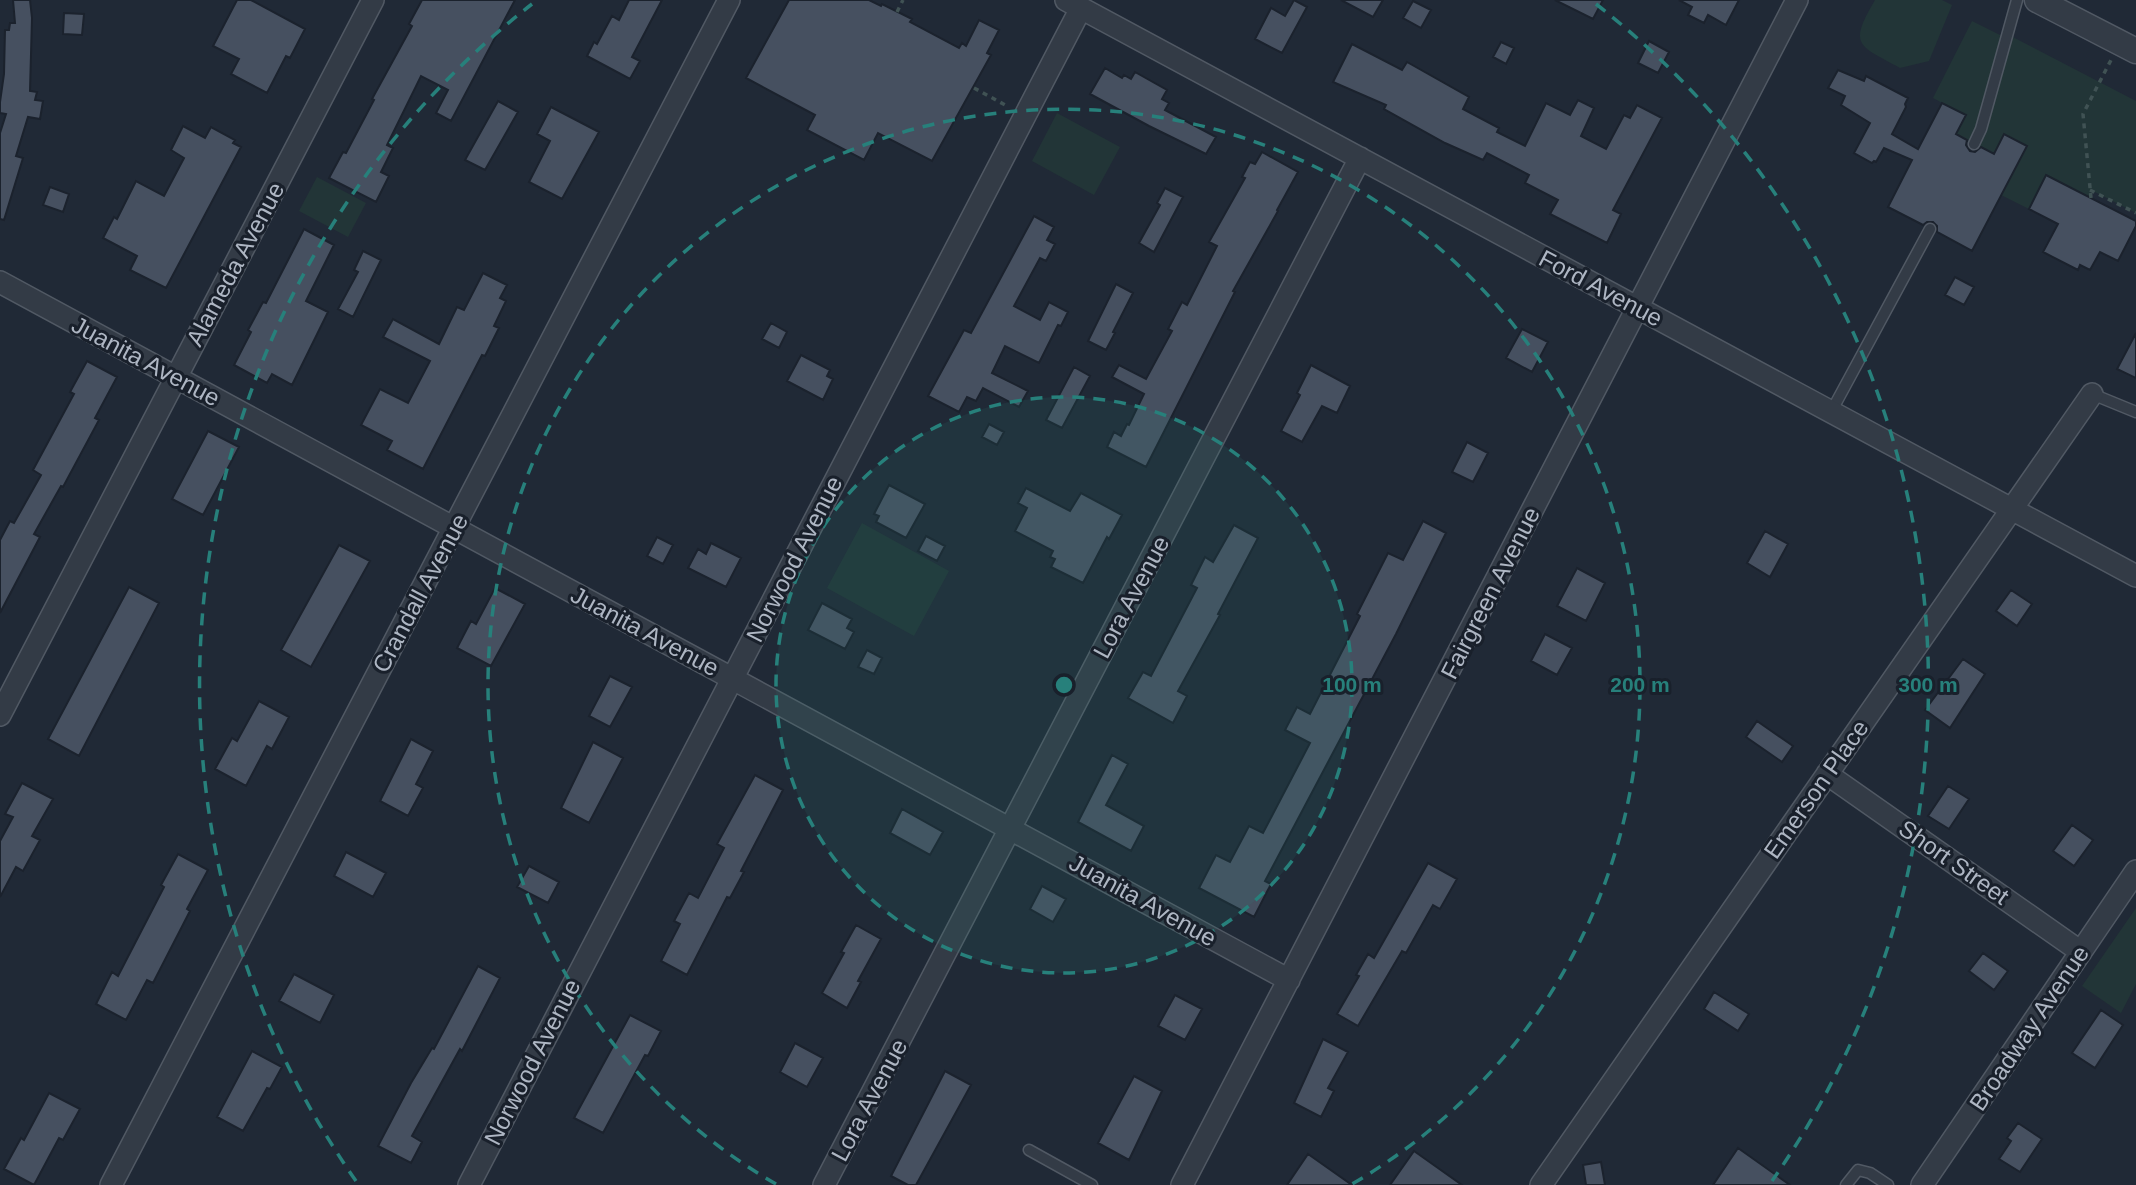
<svg xmlns="http://www.w3.org/2000/svg" width="2136" height="1185" font-family="Helvetica,sans-serif">
  <rect width="100%" height="100%" fill="#202936"/>
  <path fill="#223537" d="M1875 0H1942L1952 5 1929 61 1900 68C1858 45 1848 46 1875 0Z
    M1972 21 2006 38 2007 34 2136 101V213L2091 190V198L2047 175 2029 209 2001 195 2004 135 1994 154 1956 134 1965 115 1933 98Z
    M1057 113 1120 147 1094 195 1032 161Z
    M317 177 366 203 348 237 299 211Z
    M862 523 949 571 914 636 827 588Z
    M2136 908V984L2121 1013 2082 986Z"/>
  <path fill="#465060" stroke="#1b222d" stroke-width="2" d="M13 0H30L32 18 30 91 37 92 35 100 43 101 40 119 28 117 16 156 23 158 4 220 0 219V133L6 114 0 113V102L4 74 5 30H9L10 23H15Z
    M237 0H251L305 29 290 58 286 56 267 93 231 74 239 59 213 46Z
    M422 0H515L451 121 436 113 448 90 421 76 387 145 393 148 381 172 389 176 376 202 329 178 343 152 346 153 374 100 372 99 412 26 409 24Z
    M629 0H662L632 57 640 61 630 79 587 56 594 42 597 44 612 16 619 20Z
    M789 0H869L881 6 882 4 912 19 910 22 959 48 962 43 966 46 979 20 999 30 987 53 991 55 932 161 878 133 864 160 807 130 815 115 746 78Z
    M1294 0 1307 7 1282 53 1255 39 1271 8 1285 16Z
    M1341 0H1383L1373 17Z
    M1555 0H1603L1593 19Z
    M1679 0H1739L1726 25 1708 15 1704 23 1688 15 1692 7Z
    M1413 1 1431 10 1421 28 1403 18Z
    M64 13 84 14 82 35 63 34Z
    M1649 41 1669 52 1658 73 1638 63Z
    M1501 42 1514 48 1506 64 1493 57Z
    M1352 44 1402 70 1407 62 1469 97 1463 109 1499 128 1497 132 1525 146 1546 103 1570 115 1578 100 1594 108 1581 136 1606 149 1624 115 1630 118 1637 105 1662 118 1613 210 1621 214 1607 243 1550 214 1558 200 1525 183 1529 175 1487 153 1483 160 1445 143 1384 109 1386 105 1333 82Z
    M1105 68 1122 78 1124 75 1131 79 1135 72 1167 90 1162 99 1169 103 1165 110 1216 137 1206 154 1149 126 1090 94Z
    M1838 70 1864 81 1866 76 1908 98 1905 104 1906 107 1892 134 1918 149 1942 103 1966 115 1956 134 1967 140 1966 145 1970 151 1975 152 1981 147 1994 154 2004 134 2027 146 1972 251 1937 232V226L1933 222H1927L1923 225 1888 207 1912 160 1884 148 1876 162 1874 161 1872 163 1854 153 1870 123 1841 105 1845 96 1828 88Z
    M498 101 518 112 485 170 465 160Z
    M551 107 599 132 562 199 529 182 550 141 537 134Z
    M183 126 205 138 211 127 235 140 233 143 241 147 166 288 130 270 137 256 103 238 114 217 117 219 136 181 164 196 184 158 171 150Z
    M1262 152 1298 172 1277 210 1278 211 1233 291 1235 292 1146 467 1107 447 1114 432 1121 436 1127 424 1129 425 1144 394 1112 377 1119 365 1146 379 1172 331 1168 329 1182 302 1187 305 1217 246 1209 242 1245 178 1242 177 1250 162 1255 164Z
    M2046 175 2136 221V226L2118 261 2100 252 2090 270 2080 265 2078 270 2043 252 2058 224 2029 209Z
    M50 187 69 194 63 212 43 205Z
    M1165 188 1183 197 1154 252 1139 243 1160 205 1157 203Z
    M1034 216 1054 227 1047 240 1055 244 1046 261 1040 258 1014 306 1040 320 1049 302 1068 312 1061 326 1058 325 1039 363 1005 346 992 373 1028 391 1019 407 983 388 976 401 967 397 959 412 928 396 964 330 971 333Z
    M304 229 334 245 306 301 328 312 292 385 272 374 267 383 234 365 251 332 248 330 263 302 266 303Z
    M363 251 381 260 353 317 338 309 358 272 354 270Z
    M483 273 507 285 500 298 506 301 494 326 499 328 485 356 482 355 423 469 387 450 392 441 361 425 380 389 408 403 430 361 383 337 393 319 439 344 457 307 464 310Z
    M1955 277 1974 287 1964 305 1945 295Z
    M1116 284 1133 293 1113 332 1115 333 1106 350 1088 341Z
    M771 323 787 332 779 348 762 339Z
    M1522 329 1548 342 1532 372 1506 358Z
    M2136 333V378L2117 369Z
    M801 355 830 370 827 376 833 379 823 400 787 381Z
    M87 361 117 377 95 418 99 420 63 487 61 486 34 534 40 537 0 613V540L10 521 14 523 41 475 33 470 74 394 70 392Z
    M1311 365 1350 386 1337 413 1322 406 1302 442 1281 431 1300 395 1297 393Z
    M1074 367 1090 376 1062 428 1046 420Z
    M989 424 1004 432 997 445 982 437Z
    M208 431 239 447 203 515 172 499Z
    M1467 442 1488 453 1473 482 1452 472Z
    M889 485 925 504 906 538 876 522 879 516 874 514Z
    M1026 488 1070 511 1081 493 1122 515 1109 539 1107 537 1083 583 1051 567 1055 559 1050 557 1053 551 1015 531 1027 508 1018 503Z
    M1423 521 1446 533 1396 634 1265 881 1271 884 1254 917 1199 888 1216 855 1230 862 1249 826 1263 833 1310 743 1285 730 1297 707 1310 714 1360 616 1357 614 1388 553 1403 560Z
    M1234 525 1258 538 1218 614 1220 615 1178 691 1187 696 1173 723 1128 698 1143 672 1151 676 1197 588 1191 585 1205 557 1213 562Z
    M1765 531 1788 544 1770 577 1747 563Z
    M926 536 945 546 937 561 918 551Z
    M657 537 673 545 663 564 647 556Z
    M711 543 741 558 726 587 688 568 698 549 706 554Z
    M339 545 370 561 311 667 281 650Z
    M1577 568 1605 583 1586 621 1557 606Z
    M129 587 159 603 79 756 48 739Z
    M495 588 525 604 491 666 457 648 471 621 476 624Z
    M2011 590 2032 604 2017 626 1996 611Z
    M822 603 852 619 847 628 854 632 845 649 808 630Z
    M1545 634 1572 648 1557 675 1531 661Z
    M867 650 882 658 874 674 858 667Z
    M1963 659 1985 674 1950 728 1925 710Z
    M610 676 632 687 610 727 589 716Z
    M259 701 289 717 272 749 267 746 246 786 215 769 232 738 237 741Z
    M1757 721 1793 746 1782 762 1746 737Z
    M411 739 433 751 416 784 423 788 408 816 380 801Z
    M593 742 623 758 589 823 561 808Z
    M1112 755 1128 764 1106 805 1144 826 1131 851 1078 822Z
    M755 775 783 790 741 871 744 872 730 898 727 897 687 975 661 961 680 924 674 921 689 893 698 898 724 848 717 844Z
    M22 783 53 799 32 836 40 840 23 871 16 867 0 897V841L13 817 5 814Z
    M1948 786 1969 799 1949 829 1928 816Z
    M902 809 943 832 930 855 890 833Z
    M2072 825 2093 840 2074 866 2053 851Z
    M346 852 386 873 373 897 334 876Z
    M178 854 208 870 187 909 190 911 153 983 147 980 126 1020 96 1004 112 972 118 976 164 887 161 885Z
    M1428 863 1457 879 1440 909 1433 905 1406 953 1402 951 1358 1026 1337 1014 1359 976 1356 975 1368 954 1374 958Z
    M529 866 559 882 548 903 517 887Z
    M1042 886 1066 899 1053 922 1030 909Z
    M856 925 881 939 858 981 861 982 847 1008 822 993 844 953 841 952Z
    M1983 953 2008 971 1994 990 1969 971Z
    M478 966 500 978 462 1051 460 1049 412 1136 422 1142 411 1163 378 1146 411 1083 432 1048 434 1049Z
    M294 974 334 995 320 1023 279 1001Z
    M1714 992 1749 1014 1738 1031 1704 1009Z
    M1175 995 1202 1009 1185 1040 1158 1026Z
    M2101 1010 2123 1025 2095 1068 2072 1053Z
    M630 1015 661 1031 648 1056 645 1055 603 1133 574 1118Z
    M1323 1039 1348 1052 1328 1088 1334 1091 1321 1117 1294 1103Z
    M795 1043 823 1058 807 1087 780 1072Z
    M252 1051 282 1067 270 1089 267 1088 243 1131 217 1117Z
    M945 1071 971 1085 916 1185H908L891 1176Z
    M1134 1076 1162 1091 1129 1160 1098 1143Z
    M49 1093 80 1109 63 1140 59 1138 34 1185 4 1169 21 1138 24 1140Z
    M2018 1123 2042 1139 2020 1172 1999 1159 2011 1141 2007 1138Z
    M1738 1148 1790 1185H1713Z
    M1414 1151 1462 1185H1390Z
    M1308 1154 1352 1185H1287Z
    M1601 1162 1605 1185H1586L1583 1165Z"/>
  <g fill="none" stroke-linecap="round" stroke-linejoin="round">
    <g stroke="#515964" stroke-width="13">
      <path id="service" d="M1974 144 1981 129 2017 0
        M2092 394 2136 412
        M1831 412 1930 229
        M1029 1150 1092 1185
        M1846 1185 1858 1170 1870 1173 1888 1185"/>
    </g>
    <g stroke="#515964" stroke-width="24">
      <path id="minor" d="M1066 0 2136 576
        M0 282 1289 980
        M0 715 373 0
        M1827 774 2081 952
        M111 1185 729 0
        M469 1185 1081 8
        M824 1185 1360 158
        M1182 1185 1797 0
        M1541 1185 2092 394
        M1922 1185 2136 871"/>
    </g>
    <g stroke="#515964" stroke-width="27">
      <path id="tertiary" d="M2037 0 2136 51"/>
    </g>
    <path stroke="#405254" stroke-width="3.5" stroke-dasharray="5 5" stroke-linecap="butt" d="M897 12 903 0
      M974 88 1007 106
      M2090 190 2136 213
      M2091 198 2083 114 2111 60"/>
    <use href="#service" stroke="#333b46" stroke-width="10"/>
    <use href="#minor" stroke="#333b46" stroke-width="21"/>
    <use href="#tertiary" stroke="#333b46" stroke-width="24"/>
  </g>
  <circle cx="1064" cy="685" r="288" fill="#27807b" fill-opacity=".12"/>
  <g fill="none" stroke="#27807b" stroke-width="3.5" stroke-dasharray="12 9">
    <circle cx="1064" cy="685" r="288"/>
    <path d="M776 1184A576 576 0 1 1 1352 1184"/>
    <path d="M356 1181A864 864 0 0 1 532 4M1596 4A864 864 0 0 1 1772 1181"/>
  </g>
  <g text-anchor="middle" dominant-baseline="central" stroke-width="6" stroke-linejoin="round" paint-order="stroke">
    <g font-size="24" fill="#aeb6c3" stroke="#19202b">
      <text transform="translate(235 264) rotate(-62)">Alameda Avenue</text>
      <text transform="translate(1601 288) rotate(28)">Ford Avenue</text>
      <text transform="translate(146 361) rotate(28)">Juanita Avenue</text>
      <text transform="translate(794 559) rotate(-63)">Norwood Avenue</text>
      <text transform="translate(420 593) rotate(-62)">Crandall Avenue</text>
      <text transform="translate(1490 593) rotate(-63)">Fairgreen Avenue</text>
      <text transform="translate(1131 597) rotate(-62)">Lora Avenue</text>
      <text transform="translate(645 631) rotate(28)">Juanita Avenue</text>
      <text transform="translate(1816 789) rotate(-55)">Emerson Place</text>
      <text transform="translate(1954 862) rotate(35)">Short Street</text>
      <text transform="translate(1143 900) rotate(29)">Juanita Avenue</text>
      <text transform="translate(2029 1028) rotate(-56)">Broadway Avenue</text>
      <text transform="translate(532 1062) rotate(-63)">Norwood Avenue</text>
      <text transform="translate(869 1100) rotate(-62)">Lora Avenue</text>
    </g>
  </g>
  <circle cx="1064" cy="685" r="10" fill="#27807b" stroke="#19202b" stroke-width="3.5"/>
  <g font-size="21" text-anchor="middle" font-weight="bold" fill="#27807b" stroke="#19202b" stroke-width="6" stroke-linejoin="round" paint-order="stroke">
    <text x="1352" y="692">100 m</text>
    <text x="1640" y="692">200 m</text>
    <text x="1928" y="692">300 m</text>
  </g>
</svg>
